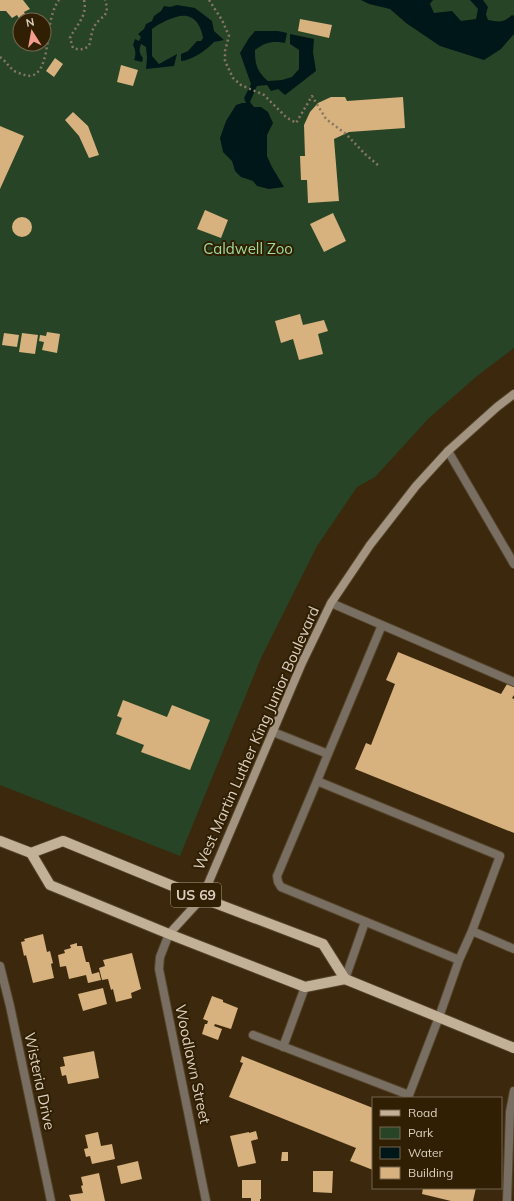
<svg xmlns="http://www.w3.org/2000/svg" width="514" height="1201" font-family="Mulish,sans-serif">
  <rect width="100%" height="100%" fill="#3b280d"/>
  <path fill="#274526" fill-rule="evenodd" d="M0 0H514V348L477 376 429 418 375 477 357 487 317 546 261 658 180 856 0 785ZM20 20H44V44H20Z"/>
  <path fill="#001719" d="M361 0H433L430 4 434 13 452 11 461 21 476 19 478 9 470 0H483L488 7 486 14 488 20C499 22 503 23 512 15L514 16V34L501 49 484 60 440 46 406 23 390 9 369 4Z
    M177 5 195 8 212 21 214 31 224 40 214 42C208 49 191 61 181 61V54L188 51 197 41H201L203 38C202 31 198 20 190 17 180 12 160 23 152 29V56L159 64 177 54 174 66 146 69 147 58 146 47 141 44C139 50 139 53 143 58L142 62 134 60C136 54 136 51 133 45L135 39 139 41 141 37 138 34 144 29 146 24 152 21 154 16 161 11 164 6 170 7Z
    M255 31H278L287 33 285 43C272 41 266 42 255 50 255 65 257 71 268 81L282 80 292 77 299 69V50L290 44V34L314 39 313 52 316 71 285 95 278 89 271 91 267 85 257 86 250 102 254 107H261L268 112 273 123 267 135V156L272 167 284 187 269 189 257 186 253 181 241 177 235 171 232 161 223 152 220 138 226 121 236 105 242 103H246L244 98 251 84 240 53 249 38Z"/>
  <path fill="#d7b17e" d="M0 0H23L30 9 24 12 27 18 20 20 17 15 12 18 6 11H0Z
    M300 19 332 25 329 38 298 31Z
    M55 58 63 64 54 77 46 71Z
    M121 65 138 70 133 86 117 82Z
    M331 97H345L347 101 403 97 405 128 349 132 334 139 339 201 308 203 307 180H301L300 156H305L304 125 310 112 318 103Z
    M73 112 88 126 99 155 89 158 79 136 65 120Z
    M0 126 24 136 0 189Z
    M205 210 228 220 221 238 197 229Z
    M333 213 346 241 324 252 310 224Z
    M12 227a10 10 0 1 1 20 0a10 10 0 1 1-20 0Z
    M300 314 303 325 324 320 328 331 318 334 323 354 299 360 293 339 281 343 275 321Z
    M47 332 60 334 57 353 42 350 44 342 39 341 40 335 46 336Z
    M4 333 19 335 17 347 2 345Z
    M22 333 38 335 35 354 19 352Z
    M398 652 501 694 507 684 514 687V695L512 698 514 699V833L355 769 366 743 371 745 395 684 386 680Z
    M123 700 167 717 172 705 210 720 190 770 141 752 144 745 116 734 122 718 117 716Z
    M43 934 47 952 50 951 53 963 51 964 54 978 33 983 26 955 24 956 21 942 25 941 24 939Z
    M77 943V946H82L86 962H89L92 974 99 972 101 980 88 983 86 975 69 979 66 966 60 967 58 955 65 953 64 950 71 948 70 945Z
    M132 953 141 989 131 993 132 998 116 1002 113 989 111 990 108 979 102 980 99 968 105 966 103 960Z
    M103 988 107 1004 83 1011 78 994Z
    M212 996 223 1000V1002L238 1008 231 1029 215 1024 214 1026 222 1029 218 1040 202 1034 205 1024H207L208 1021 203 1019Z
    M94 1051 99 1078 68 1084 66 1075 62 1076 60 1067 65 1066 63 1057Z
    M242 1056 373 1108V1170L350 1161 356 1148 229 1097 243 1063 240 1062Z
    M256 1131 258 1139 251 1141 256 1163 238 1167 230 1136 249 1132V1133Z
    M98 1132 101 1146 112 1144 115 1159 92 1164 90 1156 86 1157 84 1149 88 1148 85 1135Z
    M282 1152H288V1161H281Z
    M138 1161 142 1179 121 1184 117 1166Z
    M313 1171H333L332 1193 313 1192Z
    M99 1173 105 1201H71L69 1195 83 1193 81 1186 83 1185 81 1177Z
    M242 1180H261V1199H260V1201H251V1198H242Z
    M423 1188H476L473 1201H451L422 1194Z"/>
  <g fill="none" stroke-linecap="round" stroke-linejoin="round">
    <g stroke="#55432a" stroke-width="10">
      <path id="service" d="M448 451 514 564
        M331 603 514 682
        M273 732 328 754 317 781 500 856 472 931
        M328 754 382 625
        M317 781 277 876 278 882 281 887 459 960 472 931 514 949
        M345 979 365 922
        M253 1035 409 1095 439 1017 459 960
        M283 1047 305 987"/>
    </g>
    <g stroke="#55432a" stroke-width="10">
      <path id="minor" d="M169 934 160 957 159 969 206 1201
        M0 966 10 1006 51 1201
        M507 1201 510 1112 514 1091"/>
    </g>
    <g stroke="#55432a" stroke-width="10">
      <path id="secondary" d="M169 934 202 898 302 663 331 603 370 545 416 486 448 451 497 407 514 394"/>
    </g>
    <g stroke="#55432a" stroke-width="12">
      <path id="primary" d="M0 841 31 853 50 885 169 934 305 987 345 979 514 1048
        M31 853 63 841 202 898 323 944 345 979"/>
    </g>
    <path stroke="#877762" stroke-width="2.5" stroke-dasharray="2 3" stroke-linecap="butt" d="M84 0C88 16 76 25 70 38L73 48C79 50 83 50 89 46 91 40 91 33 94 27 100 15 111 18 105 0
      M209 0 222 20 229 36 225 51V61L233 78 241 85 264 95 286 117 296 123 312 96 326 119 346 134 365 154 379 166
      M0 57C2 59 5 61 7 63 8 65 9 67 11 68 13 71 18 73 22 74 46 85 47 43 49 29 51 19 53 8 59 0"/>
    <use href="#service" stroke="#786f62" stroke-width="8"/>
    <use href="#minor" stroke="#786f62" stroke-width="8"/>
    <use href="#secondary" stroke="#a29480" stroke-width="8"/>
    <use href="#primary" stroke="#c3b197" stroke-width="10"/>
  </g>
  <g text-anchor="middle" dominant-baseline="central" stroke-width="4" stroke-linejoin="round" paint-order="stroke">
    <rect fill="#301f03" stroke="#a89a87" stroke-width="1" x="171" y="883" width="50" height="24" rx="3"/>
    <g font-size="14" font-weight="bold" fill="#dbcfc0">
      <text x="196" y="895">US 69</text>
    </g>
    <g font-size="15" fill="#9ddb99" stroke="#301f03">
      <text x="248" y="248">Caldwell Zoo</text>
    </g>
    <g font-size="15" fill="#dbcfc0" stroke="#301f03">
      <text transform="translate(256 738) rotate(-66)">West Martin Luther King Junior Boulevard</text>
      <text transform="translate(193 1064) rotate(78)">Woodlawn Street</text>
      <text transform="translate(40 1081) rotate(78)">Wisteria Drive</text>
    </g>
  </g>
  <rect x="372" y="1097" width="130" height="92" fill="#301f03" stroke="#74654f"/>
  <rect x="380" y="1110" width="20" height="6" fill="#c3b197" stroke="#74654f"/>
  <text x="408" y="1117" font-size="12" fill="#dbcfc0">Road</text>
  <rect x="380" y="1127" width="20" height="12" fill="#274526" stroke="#74654f"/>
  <text x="408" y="1137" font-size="12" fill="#dbcfc0">Park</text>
  <rect x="380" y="1147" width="20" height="12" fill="#001719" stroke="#74654f"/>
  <text x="408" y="1157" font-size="12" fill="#dbcfc0">Water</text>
  <rect x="380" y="1167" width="20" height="12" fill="#d7b17e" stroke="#74654f"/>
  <text x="408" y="1177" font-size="12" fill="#dbcfc0">Building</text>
  <g transform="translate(32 32) rotate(349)"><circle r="19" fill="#301f03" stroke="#74654f"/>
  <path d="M0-3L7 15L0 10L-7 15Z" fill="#f49d8c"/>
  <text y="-6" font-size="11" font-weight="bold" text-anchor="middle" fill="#dbcfc0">N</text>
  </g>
</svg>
